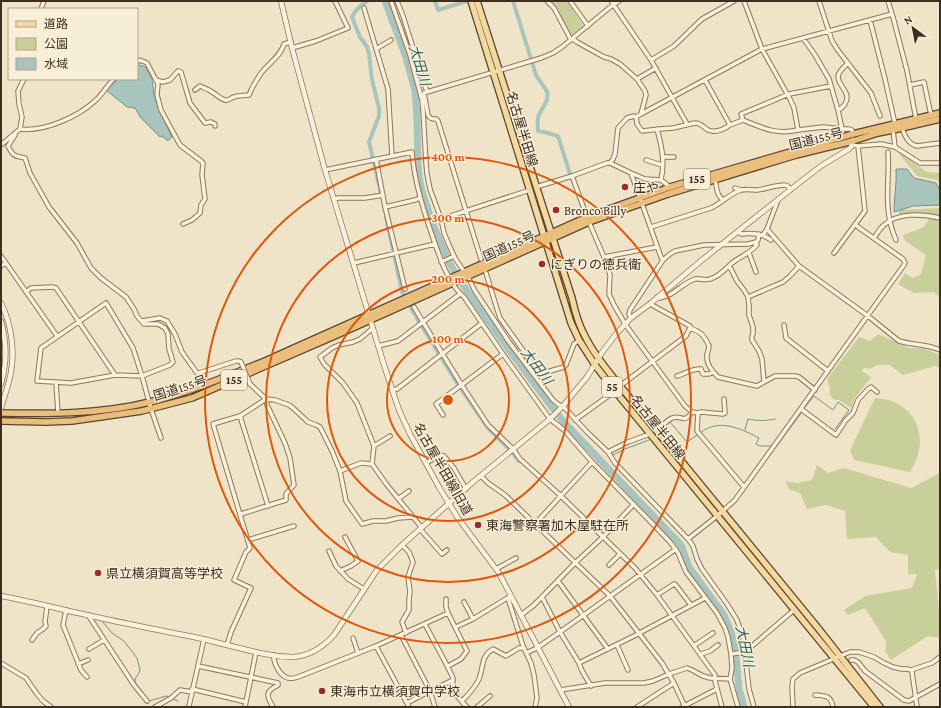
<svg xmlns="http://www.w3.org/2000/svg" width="941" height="708" font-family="'Crimson Pro','Noto Sans JP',serif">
  <rect width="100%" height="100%" fill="#f0e4c8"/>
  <path fill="#c9cf9b" d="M549 1H567L583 26 570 36Z
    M895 149 927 172 940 173V185L937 180 917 176Z
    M940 208V298L934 292 914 293 898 284 905 273 912 278 921 274 926 255 905 241 903 235 924 227 931 215 899 217V210Z
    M878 334 909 348H923L940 355V368L935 366 903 375 890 365H877L870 369 864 368 862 371 871 377 854 399 851 408 839 400H834L830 395V388L827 379 859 337 870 341Z
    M875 398C916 400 932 438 910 472L854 460 850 450Z
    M817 465 828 473 844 468 911 488 940 473V569L935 570 940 619V638L928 636 891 660 885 651 886 641 865 608 848 615 844 610 865 596 912 588 917 574H908V555L890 552 876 537 847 539 845 511 826 505 807 509 800 493 789 489 785 481 797 483 812 480Z"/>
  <path fill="#a9c4bc" stroke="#6f938a" d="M139 65 146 67 152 79 154 95 158 107 172 137 168 141 162 136 160 137 141 118 135 108 127 107 106 90 118 79H137V66Z
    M896 169H907L914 178 936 183 940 190V205L913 206 894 212C894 197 897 183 896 169Z"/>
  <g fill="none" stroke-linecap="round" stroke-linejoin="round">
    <path stroke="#6f938a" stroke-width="1" d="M805 407 814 396 833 410 838 402 849 410 835 429
      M670 422 687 442 697 435
      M745 430 748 419C758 421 765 421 775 419
      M700 433C718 418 740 428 759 438L756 444 760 446H771
      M775 447H776L802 412
      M613 455 625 449 649 440
      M102 621 112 633 124 641 137 658 140 670 139 673 135 679V682L146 697
      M173 699 178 701
      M149 701 166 696 171 697"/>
    <path stroke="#a9c4bc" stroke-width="4" d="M367 1C361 5 355 10 352 17L360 37 367 47 369 54 372 80 379 108V116L369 142 382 198
      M435 1 438 10 467 1
      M513 1 536 75C539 81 544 85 547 92 550 101 540 109 538 118 537 122 538 127 538 131L544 132 558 136 570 174
      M386 217 402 292 418 320 457 383 488 428 513 453 519 461"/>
    <path stroke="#a9c4bc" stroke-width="7" d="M385 1 406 57 415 91 417 117 418 163 419 177 422 191 432 222 449 262 458 278 512 354 551 406 563 421 599 459 681 545 689 567 724 615 731 632 735 647 739 689 744 707"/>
    <g stroke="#8d765c" stroke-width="5.5">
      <path id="minor" d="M391 1 410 55 422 100 423 110 426 163 427 174 430 189 441 219 444 233 449 245 455 258 469 279 475 291 509 342 553 400 559 405 563 406 587 432 608 452 615 463 688 539 693 546 697 559 702 569 727 604 737 620 743 637 749 689 754 707
        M397 1 403 16 427 92 424 93 428 115C430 119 432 119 436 119L438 121 481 259
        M547 1 554 8 571 40
        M570 1 588 26
        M611 1 651 60 687 124
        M744 1 762 49 790 99 794 108 798 130 823 127 842 129H849L852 130 853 134
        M819 1 832 41 837 49 871 93 880 116
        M364 8 388 89 392 156
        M41 9 44 1
        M892 14 893 17 907 71 916 119
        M870 20 885 79 895 124
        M803 38 815 55 829 79 838 110
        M573 39 577 42 604 57 611 59 620 64 637 79 645 91 646 95 641 114 636 117 637 124 642 131 660 129 673 128 695 123C701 123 703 127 708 130 715 133 723 130 730 125
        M292 48 316 41 348 28 335 1
        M376 49 391 40
        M651 60 674 46 702 19 734 1
        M137 62 140 60 147 63 158 84 157 95 161 110 180 145 201 161 203 163 202 175 205 199 201 205 200 213 192 220 183 224
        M637 79 656 68
        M156 80 163 82 170 80 178 71 181 72 190 103 205 123 211 122 215 124V126
        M705 80 730 125 743 120 741 114 789 94 831 86
        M910 85 924 82 931 115
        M195 90 200 86C204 88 208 89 212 92 216 94 220 99 225 100 229 101 230 98 234 97 239 95 244 96 249 95 252 87 257 79 262 72 269 63 281 56 284 44L291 42
        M427 92 541 58 553 53 562 47 609 8 619 1
        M641 114 762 49 892 14 888 1
        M743 120C763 128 775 135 798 130
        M902 128C905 136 908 144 917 146L940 143
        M20 129C44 132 78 117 96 100 102 95 107 85 114 79
        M657 129C662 147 665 162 661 180
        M842 129 838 110C841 109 843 107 845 104 852 92 838 87 838 76 839 71 844 67 848 63
        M893 130 895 147 920 163H940
        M15 133V135L8 146C13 156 14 156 25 158L30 173 49 207 77 243 91 268 101 278 126 297 134 309 137 316 144 324H158L165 328 168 334 169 349 173 362 170 365 142 376 115 375 71 383 37 381 41 348 106 303 133 348 142 376 151 409 161 438
        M1 145 20 129 22 117 19 104 18 91 24 79
        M852 145 858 146 881 144 895 147
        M888 152C890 184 882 208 896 240
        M663 157H674
        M376 159 385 207 405 289
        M646 160 662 165
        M610 163 613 159 615 154 618 128 627 118 634 116 636 117
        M325 170 412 152C414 180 422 206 431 232 438 252 447 283 464 297L503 354 550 419 564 430 592 462 647 518 670 542 678 553 686 572 717 613 725 628 728 637 731 654 732 668 730 679 738 707
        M631 173 661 257 663 260
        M572 176 587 217
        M715 180C717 187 716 195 723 200
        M536 187 572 176 607 163H610L631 173 645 179 661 180 670 187
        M735 188 741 190
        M334 199 338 198H365L383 195
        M385 207 415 200 420 198
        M441 219 530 190
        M589 222 604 257 610 275 609 294 614 305 625 324 685 406 692 412
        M651 227 711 208C722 203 729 194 741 190 746 189 752 190 757 190 766 189 775 185 785 185L788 186 790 190
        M767 229 799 266 868 316 899 341C912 345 927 344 940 350
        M738 232 741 234C752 233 761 233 771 240
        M763 235 767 229 778 200
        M874 238C877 234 880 228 884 225 898 212 923 214 940 218
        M749 253 756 272
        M834 253 865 211 858 146
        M1 256 57 336
        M604 257 657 247
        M441 262 452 257
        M354 263 435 244
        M1 266 6 263
        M486 273 497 309 500 318 540 374 564 367 566 365 574 344 579 340
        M26 292 31 288 52 287 56 288 115 375
        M460 294 423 322 461 384 488 425 513 449 520 459 561 496 635 568 657 595 715 675V681L722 707
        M657 297 660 298C663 297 667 296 671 294 679 289 686 282 695 279 699 278 705 281 710 279 719 277 725 269 732 263 741 256 749 254 757 245L756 242 758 240 759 234
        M748 297 783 282 790 276 799 266
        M651 303 652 305 690 326V328C701 332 704 335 709 346 709 349 707 352 707 356 706 363 713 372 718 377L757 386 764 382 762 359 759 351 752 340V336L753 334V327L749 315V306L748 297 744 290 737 281 731 269 729 267
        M631 318 629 314 630 310 663 260 670 254 675 251 704 245 748 244 756 242
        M142 321 160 318 167 321 175 334 182 352 197 373H199L236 361H239L241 362
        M784 325 786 338 828 371
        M373 328 360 339 353 342 339 345 332 348 320 357 324 364 343 383 357 403 374 446 372 464 387 485 422 528
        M378 346 398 341 423 322 414 307
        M677 376C685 374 692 368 701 369L703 374H709L713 372
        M56 382 58 413
        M764 382 775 376H795L799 377 815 390
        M250 384 266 399 275 400 289 405 293 408 308 422 316 425 320 427 332 451 340 471 361 463 372 464
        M620 386 686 336 690 328
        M392 390 397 389 482 323
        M801 409 836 435 846 420 853 413 858 400 868 389 871 387 877 392
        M698 413 701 412 723 414 725 413 724 399
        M443 415 436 404 503 354
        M240 416 268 506
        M575 420 615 391
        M656 431C661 427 666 421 672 418 682 414 683 425 692 412L698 413 697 431 744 487
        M374 446 390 436
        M608 452 628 442 650 434
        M426 463 440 455 444 456 454 468 466 489
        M340 471 346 501 362 524 373 521H386L398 518 413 517
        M481 476 488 483 505 495 610 596 662 663 674 683 685 707
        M398 499 409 491
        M241 514 286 500V494L294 485 290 458 285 443 267 405 266 399
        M535 524 592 462
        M420 529 442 554 447 550
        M688 539 717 516 735 500 904 265 905 263 903 259 858 227 855 224
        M248 540 294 526
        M402 545 409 552 413 562 408 577 410 592 409 599V610L402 622 406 633
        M329 551 336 566 348 579 364 589
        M609 565 620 554
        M496 569 516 558
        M340 571 351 566 358 561 345 537
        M558 581 608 649
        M657 595 674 584H675L691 605
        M542 597 560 632 579 663C581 671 587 679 591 686
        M508 598 523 646 531 663 534 675 537 698 535 707
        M446 599V607L448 613
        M464 602 473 619
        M66 610 63 625 81 670 87 677
        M88 615 134 685 147 701
        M521 615 533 606 575 563 603 537 634 504
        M425 624C434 642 445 660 453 678 451 690 459 699 467 707
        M456 627 473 619 509 597
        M401 635 430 691 435 707
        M353 638 358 653
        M32 640 37 633 43 629 46 626 45 622 47 606
        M227 645 231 632 251 588 234 580 246 552 250 548 213 424 240 416 266 399
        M617 645 628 670
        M695 645 713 633
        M376 646 409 707
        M89 649 104 640
        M526 653 537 648 560 632 676 549
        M701 654 710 651 718 645
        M731 654 745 652 794 610
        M274 655C273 663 280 676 288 678 291 679 295 678 298 677L376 646 448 613 467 651 461 659 448 666
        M851 660H854L858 662 865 671 904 700 909 701 940 684
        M1 663 26 678 37 694 43 701 51 707
        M579 663 634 636 705 598
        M78 664 88 660
        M198 666 278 683V685C265 692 266 695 273 707
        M911 670 912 672 917 707
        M192 689 246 702
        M560 690 605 683H644L653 681 669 674 687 668 692 670 703 676 710 678 730 679
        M815 695C825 696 831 695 833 707
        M462 701C468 695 475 688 479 679 484 667 480 657 493 649L506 656 519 648H523
        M407 703 430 691 453 680
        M155 707 171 698 180 690 192 692
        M189 707V706L204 639
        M245 707 256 652
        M477 707 490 696
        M637 707 674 683
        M682 707 717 689
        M793 707 792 687 793 679 800 673 850 652H859L874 657 884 663 893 667 902 669H907L911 670 932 663 940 657"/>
    </g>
    <g stroke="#8d765c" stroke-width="6">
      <path id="tertiary" d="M281 1 292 48 325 170 384 365 399 410 410 434 440 489 458 518 499 573 569 707
        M1 303C11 323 15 350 11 372 9 385 4 396 1 408
        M1 321C7 344 7 362 1 384
        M1 596C30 601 58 609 87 615 126 624 165 631 203 639 224 644 245 650 265 654 274 656 283 657 293 657 310 656 323 647 334 635L377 570 402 545 473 482 550 419 563 406 587 377 603 351 617 333 631 318 651 303 702 260 790 190 821 166 849 149 851 147 853 140"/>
    </g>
    <g stroke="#5b4430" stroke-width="8">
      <path id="primary" d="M471 1 571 323 579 340 595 365 615 391 874 707
        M477 1 572 298C575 312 579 326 586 338 595 356 608 371 620 386L818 628 880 707"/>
    </g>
    <g stroke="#5b4430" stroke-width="8">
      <path id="trunk" d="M1 413C50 414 102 414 150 402 190 392 227 376 265 361L587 217 670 187 728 170 853 134 940 113
        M1 421 46 422 72 421 142 411 192 398 339 334 589 222 668 194 796 155 853 141 878 133 893 130 940 119"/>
    </g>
    <use href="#minor" stroke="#faf1dc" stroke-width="3.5"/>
    <use href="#tertiary" stroke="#faf1dc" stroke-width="4.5"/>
    <use href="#primary" stroke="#f3d9a0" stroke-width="5.5"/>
    <use href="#trunk" stroke="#eabe7c" stroke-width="5.5"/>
    <g stroke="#8d765c" stroke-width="5.5" stroke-linecap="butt">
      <path id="minor-bridge" d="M241 362 250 384"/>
    </g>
    <use href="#minor-bridge" stroke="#faf1dc" stroke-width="3.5"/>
  </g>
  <g fill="none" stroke="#df570d" stroke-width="2">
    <circle cx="448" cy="400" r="61"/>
    <circle cx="448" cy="400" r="121"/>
    <circle cx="448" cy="400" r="182"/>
    <circle cx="448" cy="400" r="243"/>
  </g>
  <g fill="#9e2a2b" stroke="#f7eed8" stroke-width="1.5">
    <circle cx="625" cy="187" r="4"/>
    <circle cx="556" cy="210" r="4"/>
    <circle cx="542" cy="264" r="4"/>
    <circle cx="478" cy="525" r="4"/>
    <circle cx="98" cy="573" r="4"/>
    <circle cx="322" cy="691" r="4"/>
  </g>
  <g text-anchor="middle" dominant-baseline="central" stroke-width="3" stroke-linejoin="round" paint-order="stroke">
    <g fill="#f7eed8" stroke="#756857" stroke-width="1">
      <rect x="684" y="169" width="26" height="20" rx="3"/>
      <rect x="221" y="370" width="26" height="20" rx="3"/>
      <rect x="602" y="377" width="20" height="20" rx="3"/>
    </g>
    <g font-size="12" font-weight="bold" fill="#3d2e20">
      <text x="697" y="179">155</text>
      <text x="234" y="380">155</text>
      <text x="612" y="387">55</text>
    </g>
    <g font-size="13" fill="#3d2e20" stroke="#f7eed8">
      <text transform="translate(522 129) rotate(73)">名古屋半田線</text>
      <text transform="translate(816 139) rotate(-14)">国道155号</text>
      <text transform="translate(509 246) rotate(-24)">国道155号</text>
      <text transform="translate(180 388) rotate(-18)">国道155号</text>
      <text transform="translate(658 427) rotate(51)">名古屋半田線</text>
      <text transform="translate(443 469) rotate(60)">名古屋半田線旧道</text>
    </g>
    <g font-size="13" fill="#3d2e20" stroke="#f7eed8" text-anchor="start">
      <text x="633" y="187">庄や</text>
      <text x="564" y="210">Bronco Billy</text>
      <text x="550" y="264">にぎりの徳兵衛</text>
      <text x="486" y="525">東海警察署加木屋駐在所</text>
      <text x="106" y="573">県立横須賀高等学校</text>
      <text x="330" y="691">東海市立横須賀中学校</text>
    </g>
    <g font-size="14" font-style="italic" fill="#2f5d5a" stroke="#f7eed8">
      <text transform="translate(420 65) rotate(73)">大田川</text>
      <text transform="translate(537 366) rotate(53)">大田川</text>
      <text transform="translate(745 646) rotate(78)">大田川</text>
    </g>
  </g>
  <circle cx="448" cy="400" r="6" fill="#df570d" stroke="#f7eed8" stroke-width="2"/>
  <g font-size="12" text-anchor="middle" font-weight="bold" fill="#df570d" stroke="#f7eed8" stroke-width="3" stroke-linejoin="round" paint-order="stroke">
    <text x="448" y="161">400 m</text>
    <text x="448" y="222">300 m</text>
    <text x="448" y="283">200 m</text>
    <text x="448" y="343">100 m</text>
  </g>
  <rect width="941" height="708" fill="none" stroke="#3d2e20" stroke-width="4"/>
  <rect x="8" y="8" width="130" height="72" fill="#f7eed8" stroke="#ada18e"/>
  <rect x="16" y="21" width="20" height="6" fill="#f3d9a0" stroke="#ada18e"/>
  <text x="44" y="28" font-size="12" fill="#3d2e20">道路</text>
  <rect x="16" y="38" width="20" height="12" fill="#c9cf9b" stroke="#ada18e"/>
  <text x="44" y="48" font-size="12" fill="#3d2e20">公園</text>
  <rect x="16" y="58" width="20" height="12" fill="#a9c4bc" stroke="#ada18e"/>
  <text x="44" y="68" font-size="12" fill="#3d2e20">水域</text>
  <g transform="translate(913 28) rotate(328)" stroke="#f7eed8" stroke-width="3" paint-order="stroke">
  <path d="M0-3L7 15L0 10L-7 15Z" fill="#3d2e20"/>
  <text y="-6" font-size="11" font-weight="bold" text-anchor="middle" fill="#3d2e20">N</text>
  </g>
</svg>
